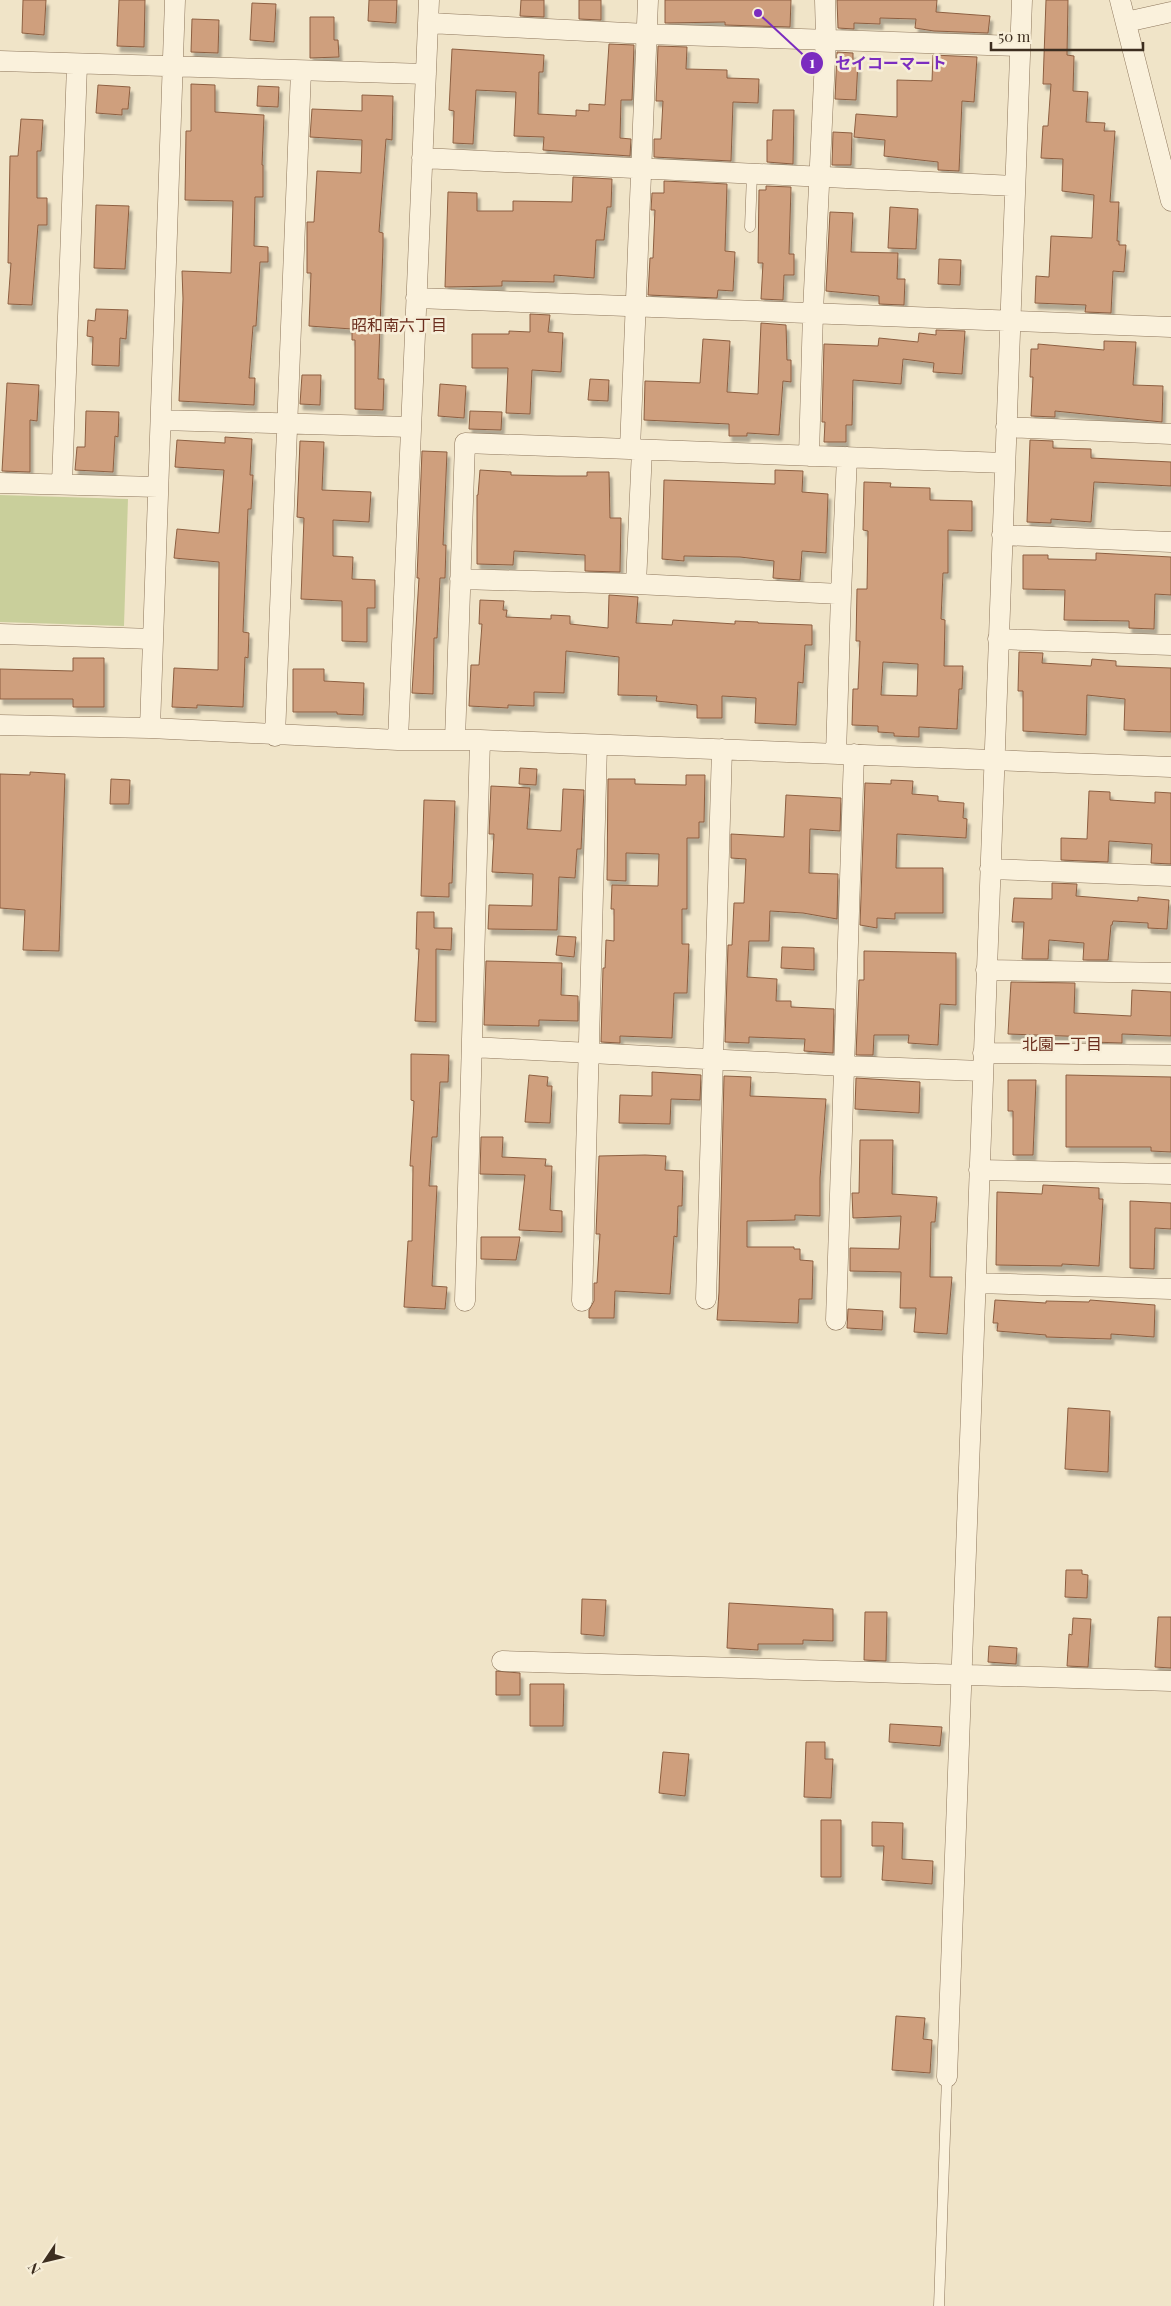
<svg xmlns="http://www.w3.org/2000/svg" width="1171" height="2306" font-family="'Playfair Display','Noto Sans JP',serif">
  <defs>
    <filter id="shadow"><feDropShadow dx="3" dy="5.5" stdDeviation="1" flood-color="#0004"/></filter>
  </defs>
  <rect width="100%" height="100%" fill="#f0e4c8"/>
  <path fill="#c9cf9b" d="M0 495 128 499 124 626 0 622Z"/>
  <path fill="#cf9f7d" stroke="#8d5f41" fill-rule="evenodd" filter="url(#shadow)" d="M23 0H46L44 35 22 33Z
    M119 0H145L144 47 117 46Z
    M369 0H397L396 23 368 21Z
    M521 0H544V17L520 16Z
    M579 0H601V20L579 19Z
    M665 0H791L790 27 725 25V22L665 23Z
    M837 0H937L936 12 990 16 988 33 934 31 915 28 916 19 880 18V24L854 23V29L838 28Z
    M1046 0H1068L1067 55 1074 56 1073 91 1088 92 1086 122 1105 123 1104 131H1115L1110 202H1119L1117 241H1119V245H1126L1124 272 1113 271 1111 313 1085 312 1086 305 1035 303 1036 276 1049 277 1051 236 1092 238 1094 195 1062 191 1063 159 1041 158 1043 126H1048L1051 84H1043Z
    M252 3 276 4 274 42 250 40Z
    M310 17H334V40H338L339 57 310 58Z
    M192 19 219 20 218 53 191 52Z
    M609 44 634 45 632 100H621L620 138 631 139 630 156 543 150 544 137 514 136 516 92 476 90 473 144 453 143 454 111 449 110 452 49 544 55 543 72H539L538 114 576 116V110L589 111V104L605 105Z
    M658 46 687 47 686 69 727 70V78L759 79 758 103 733 102 731 161 654 157V139H661L663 101H656Z
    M837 52 853 53V61L858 62 856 100 835 99Z
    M933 55 977 57 974 102 962 101 959 171 938 170V162L884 156 885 140 854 137 856 114 897 117V80L932 81Z
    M191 84 215 85V112L264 115 262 165H263V197H255L254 246 268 247V262H260L256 326H253L249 378H255L254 405 179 401 183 299 182 271 231 273 233 201 185 200 186 131H191Z
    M98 85 130 87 128 109H122V115L96 113Z
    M258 86 279 87 278 107 257 106Z
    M362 95 393 96 392 140 386 139 379 232 383 233V246L378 379H384L383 410 355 409V340H352V329L309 326 311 273H307V222H314L317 171 361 173 362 140 310 137 312 109 362 111Z
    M773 110H794L793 164 767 162V140H772Z
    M21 119 43 120 41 151H37V198H47V225H38L32 305 8 304 11 263H8L10 156H18Z
    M833 132 852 133 851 165H832Z
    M573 177 612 179 611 207H607L604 240H596L594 278 554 275V282L502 281V286L445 287 448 192 477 193V211H513V201L572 202Z
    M664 181 727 184 725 251 735 252 733 291 718 290 717 298 648 295 650 258H653L655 210H651L652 193H664Z
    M766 186 791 187 789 254H794V275H784L783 300 761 299 763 263H758L759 190H766Z
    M96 205 129 206 125 269 94 268Z
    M890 207 918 209 916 249 888 248Z
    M830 212 853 213 851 252 898 253 897 279H905L904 305 879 304V296L826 291Z
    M939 259 961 260 960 285 938 284Z
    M96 309 128 310 126 339 120 338 119 366 92 365 93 337 87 336 88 320 95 321Z
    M530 314 550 315 548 332 563 333 561 372 532 370 530 414 506 413 508 368H472V334H509V331L530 332Z
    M761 323 786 325 787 360H791V382L783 381 779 435 747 433V436H729V424L644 420 645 381 700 383 703 339 730 341 727 392 758 394Z
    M936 330 965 331 962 374 933 372 934 363 903 359 901 384 853 380 852 425H846V442H824L825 422H822L824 344 878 346 879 338 918 342 919 333 936 335Z
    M1104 341 1136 342 1133 385 1163 386 1162 422 1055 411V417L1031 416 1033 377H1030L1031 349H1038V344L1104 350Z
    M302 375H321L320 405 300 404Z
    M590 379 609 380 608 401 588 400Z
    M7 383 39 385 37 421 30 420V472L2 471Z
    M440 384 466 386 464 418 438 416Z
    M86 411 119 412 118 437 115 436 113 472 75 470 77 447H85Z
    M470 411 502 412 501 430 469 429Z
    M225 437 252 439 250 475H253L251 509H248L243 632 249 633 248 658 245 657 243 707 197 705V708L172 707 174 668 218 670 219 562 174 558 177 529 219 533 224 470 175 467 177 440 225 443Z
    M1030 440 1053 441V448L1091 449V458L1171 462V486L1094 482 1091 522 1051 519V523L1027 522Z
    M300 441 324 442 322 490 371 492 369 522 333 520V556L353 557 352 579 375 580V608H367V642L342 641V601L301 599 304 518 297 517Z
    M422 451 447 452 443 545H446L445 578H440L437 638H434L433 694 412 693 419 578H417Z
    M480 470 511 472V475L557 476H587V472H609L610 518H621L620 572 585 571V555L514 551 513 565 477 564V495H478Z
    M775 470 803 471 802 492 828 494 826 553 802 551 800 580 773 578 774 561 740 557 684 556V561L662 559 664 480 775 484Z
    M864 482 891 483 890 487 930 488V500L972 501V531L948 530V573H943L941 619 945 620 944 666H963L962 689H959L957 729 919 727V737L894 736V733L878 732V726L852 725 853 689H858L860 641H856L857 589H867L868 531 863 530ZM883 662 918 664 917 696 881 695Z
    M1096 553 1171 557V595L1155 594 1154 629 1129 628V621L1064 620 1065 590 1023 589V555H1048V559L1096 560Z
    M609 595 638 597 636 623 672 625 673 620 735 624V621L758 622V623L812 625V645H805L803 683 798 682 796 725 755 723 756 698 722 696V718H697V705L656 701 657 696 618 695 619 657 566 651 564 693 534 692V706L508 705V708L469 706 471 665H479L482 624H479L480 600 504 601 503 610H507L506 617 551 619V615L570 616V624L608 628Z
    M1019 652 1043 653 1042 663 1091 666 1092 659 1116 661V666L1171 668V732L1124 730 1125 699 1087 695 1086 735 1023 731V691H1018Z
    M73 658H104V707H73V699H0V669L73 671Z
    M293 669H324V681L364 683 363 715 337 714V712H293Z
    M520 768 537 769 536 785 519 784Z
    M30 772 65 774 59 951 23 950 25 910 0 908V774L30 775Z
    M686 775H705L704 822H699V838H687V909H682V944H689L687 993H674L672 1038 620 1036V1043L601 1042 603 968H605L606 940 614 941V909H611L612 885 658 886 659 854 626 853V881L607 880 608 779H635V784L686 785Z
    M111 779 130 780 129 804H110Z
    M891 780 913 781 912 794 938 796V801L964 803 963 818 967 819 966 838 897 834 896 868H943V913H895V919L877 918V928L860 925 865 783 891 784Z
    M491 786 530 788 527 829 561 831 563 789 584 790 581 849H577L575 878 559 877 557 930 488 929 489 905 532 906 533 874 492 872 494 834H489Z
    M1089 791 1110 792V800L1155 803V792L1171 793V864L1151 863 1152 844 1109 841 1108 862 1061 860V838L1087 839Z
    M786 795 841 798 840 831 810 829 809 873 838 874 837 919 803 913 770 911 769 941H749L747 977 777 979 776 1001H791V1007L834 1009 833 1053 804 1051 805 1039 749 1037V1043L725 1042 728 945H732L734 903H744L746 859 731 858V834L784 837Z
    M424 800 455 801 452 883H449V897L421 896Z
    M1052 883 1077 884 1076 896 1138 901V897L1169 900 1167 929 1148 928V923L1113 921 1112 925H1111L1108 960H1083L1084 943 1049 940 1048 959H1022L1024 922H1012L1014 898 1052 899Z
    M417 912H434V928H452L451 950 436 949V1022L415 1021 419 949H416Z
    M558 936 576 937 574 957 556 955Z
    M782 947 814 948V970L781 968Z
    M864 951 956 953V1005L940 1004 938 1045 908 1043 909 1035H874L873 1055H856L859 980H864Z
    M486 961 562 963 561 995 578 996V1021L539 1020V1026L484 1025Z
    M1011 982 1075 983 1074 1013 1131 1016 1132 990 1171 992V1036L1122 1034V1043L1092 1042V1037L1008 1034Z
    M411 1054 449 1055 448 1082H440L437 1137H432L429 1186H437L432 1286 447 1287 445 1309 404 1307 408 1241H412L413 1166H410L414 1101 411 1100Z
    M652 1072 701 1075 700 1100 671 1099 670 1124 619 1123 620 1095 652 1096Z
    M529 1075 548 1077 547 1086H552L550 1123 525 1122Z
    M1066 1075 1171 1077V1152L1151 1151V1147H1066Z
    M724 1076 751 1077 750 1096 826 1099 820 1178V1216L795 1215V1220L747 1221V1247H794V1249H800V1260L813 1261 812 1299H799L798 1323 717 1320 719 1292Z
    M856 1078 920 1082 919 1113 855 1109Z
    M1008 1080H1036L1033 1155H1013V1111H1008Z
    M481 1137H503L502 1157 546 1159 545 1166H552L550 1210 562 1211V1232L519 1230 525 1175 480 1174Z
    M860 1140H893L892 1194 937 1197 935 1222H931L930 1277H952L947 1334 914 1332 916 1308H900L901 1272 850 1271V1248L899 1249 901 1216 853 1218 852 1193H859Z
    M645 1155 666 1156 665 1170 683 1171 682 1206H678L677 1237 674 1236 670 1294 615 1291 614 1318H589V1310L594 1301V1283H597L600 1234H596L599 1156Z
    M1043 1185 1099 1188V1199H1103L1099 1266 1062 1264V1266L996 1265 997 1192 1042 1194Z
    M1130 1201 1171 1203V1229L1155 1228 1154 1269 1130 1268Z
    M481 1237H520L516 1260 481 1259Z
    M995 1300 1046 1303V1301L1089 1302 1090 1300 1155 1305 1154 1337 1111 1334V1339L1046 1337V1335L997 1331 998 1323H993Z
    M848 1309 883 1311 882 1330 847 1328Z
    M1068 1408 1110 1411 1108 1472 1065 1469Z
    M1066 1570H1082V1574L1088 1575 1087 1598 1065 1597Z
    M582 1599 606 1600 604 1636 581 1634Z
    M729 1603 833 1609V1641L803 1640V1644H758V1650L727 1648Z
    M865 1612H887L886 1661 864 1660Z
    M1158 1617H1171V1668L1155 1667Z
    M1073 1618 1091 1619 1088 1667 1067 1666 1069 1634 1072 1635Z
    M989 1646 1017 1648 1016 1664 988 1662Z
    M496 1671 520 1673V1695H496Z
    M530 1684H564L563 1726H530Z
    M890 1724 942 1727 940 1746 889 1742Z
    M806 1742H825V1759H833L831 1798 804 1797Z
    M663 1752 689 1754 685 1796 659 1793Z
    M821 1820H841V1877H821Z
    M872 1822 903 1823 902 1859 933 1861 932 1884 882 1880 884 1846H872Z
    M896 2016 925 2018 923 2039 932 2040 930 2073 892 2070Z"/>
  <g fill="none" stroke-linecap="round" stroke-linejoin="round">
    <g stroke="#8d765c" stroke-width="11">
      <path id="service" d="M750 227 752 174
        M939 2306 947 2077"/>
    </g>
    <g stroke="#8d765c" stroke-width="21">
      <path id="minor" d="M1120 0 1171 201
        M1126 22 1171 12
        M428 23 647 34 1020 46
        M0 61 426 74
        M422 158 1015 186
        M416 298 1171 327
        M161 420 410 427
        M1006 427 1171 434
        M630 449 648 0
        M809 456 813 312 826 38 825 0
        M0 483 158 487
        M62 484 77 65
        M1002 535 1171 542
        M460 579 636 584 841 594 836 754
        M636 584 642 450
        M841 594 847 457
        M0 634 153 639
        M998 639 1171 645
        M0 725 150 728 398 740H480L1171 767
        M150 728 175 0
        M275 736 301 71
        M398 740 429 0
        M455 740 465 443 1005 463
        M990 869 1171 876
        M986 970 1171 973
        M472 1047 844 1066 983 1071
        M983 1053 1171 1055
        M979 1170 1171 1174
        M976 1283 1171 1289
        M706 1299 722 749
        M465 1301 480 740
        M582 1301 597 745
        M836 1320 854 754
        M502 1661 1171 1681
        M947 2077 1022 0"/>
    </g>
    <use href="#service" stroke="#faf1dc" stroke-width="10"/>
    <use href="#minor" stroke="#faf1dc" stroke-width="20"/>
  </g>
  <g text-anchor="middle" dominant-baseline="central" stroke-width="5" stroke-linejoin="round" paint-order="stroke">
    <g font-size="16" fill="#6b2e1e" stroke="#f7eed8">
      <text x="399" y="324">昭和南六丁目</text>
      <text x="1062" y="1043">北園一丁目</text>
    </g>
  </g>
  <path fill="none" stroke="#7b2cbf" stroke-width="2" d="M758 13L812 63"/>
  <g fill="#7b2cbf" stroke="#f7eed8" stroke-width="2">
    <circle cx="758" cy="13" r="5"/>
    <circle cx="812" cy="63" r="12"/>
  </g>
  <g font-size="15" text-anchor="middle" font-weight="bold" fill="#fff">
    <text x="812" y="68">1</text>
  </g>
  <g font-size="16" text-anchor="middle" font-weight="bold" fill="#7b2cbf" stroke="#f7eed8" stroke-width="5" stroke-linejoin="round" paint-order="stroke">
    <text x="891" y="69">セイコーマート</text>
  </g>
  <g transform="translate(45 2261) rotate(235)" stroke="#f7eed8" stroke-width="4" paint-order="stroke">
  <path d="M0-4L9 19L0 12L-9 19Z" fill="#3d2e20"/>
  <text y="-8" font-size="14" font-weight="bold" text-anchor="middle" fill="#3d2e20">N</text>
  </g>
  <path d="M991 42v8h152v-8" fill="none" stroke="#3d2e20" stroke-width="2.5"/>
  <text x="998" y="42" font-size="15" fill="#3d2e20" stroke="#f7eed8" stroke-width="4" paint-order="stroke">50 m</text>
</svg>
